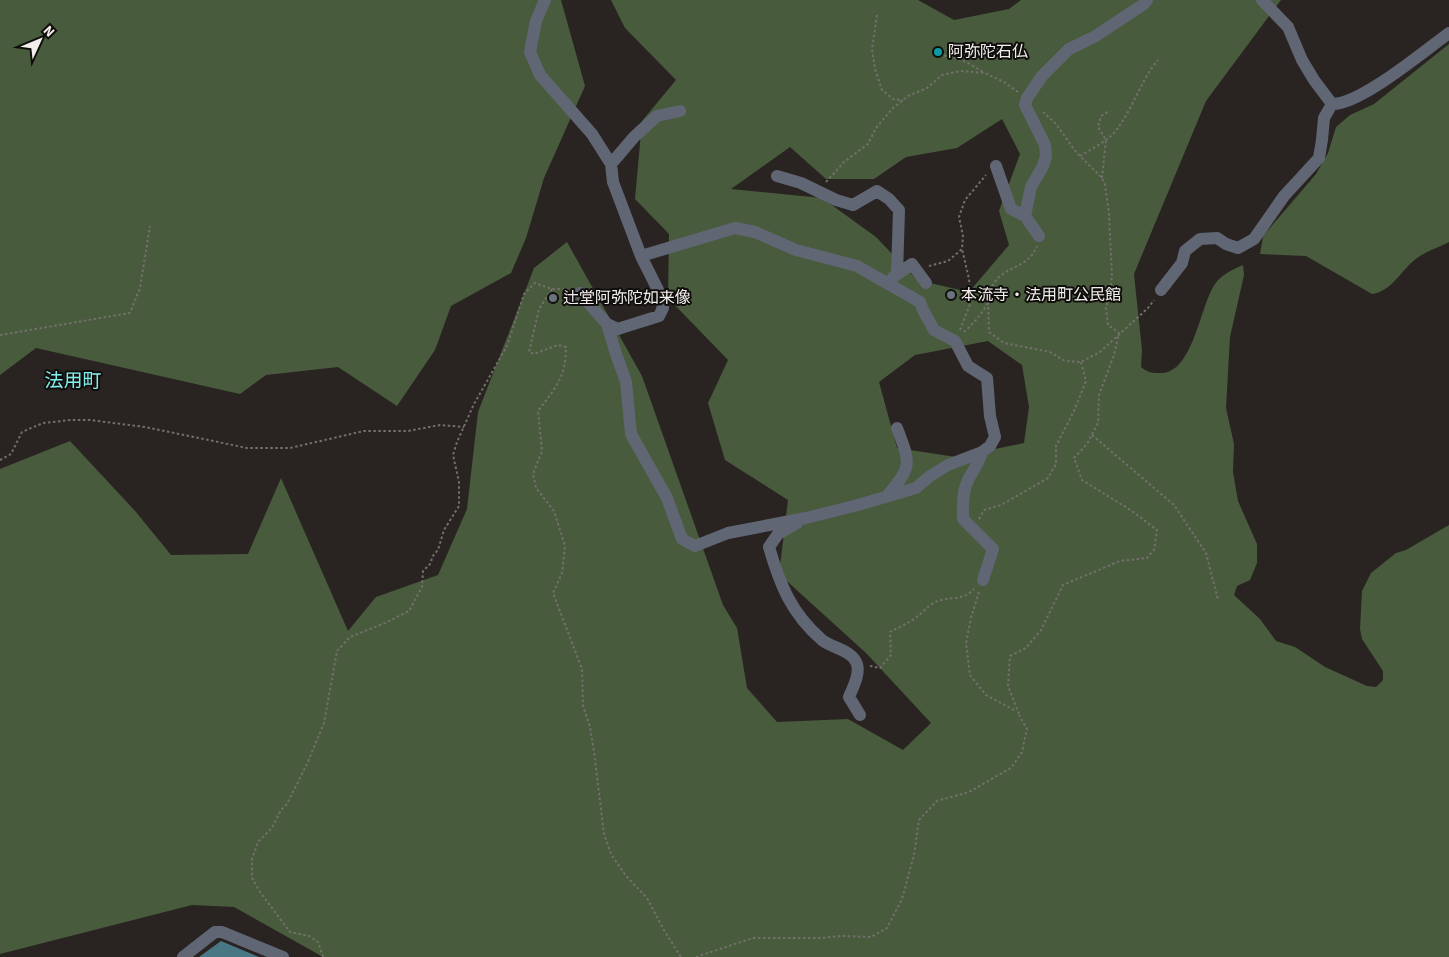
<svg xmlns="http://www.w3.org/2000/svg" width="1449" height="957" font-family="'Source Sans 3','Noto Sans JP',sans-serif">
  <rect width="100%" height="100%" fill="#292421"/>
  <path fill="#485b3c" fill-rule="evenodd" d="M0 0H561L585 86 544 178 526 238 511 273 451 306 435 350 397 406 338 367 266 375 240 394 36 348 0 375Z
    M611 0H918L954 20 1009 9 1021 0H1281L1206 101 1134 274 1142 350 1141 367C1147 372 1151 373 1159 373 1193 376 1200 305 1215 284 1222 274 1232 270 1243 265L1244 275 1230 337 1226 408 1234 444 1233 472 1238 501 1257 544V563L1250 580 1237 586 1234 595 1260 619 1276 641 1295 647 1325 667 1367 686 1376 687 1383 680V671L1362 639 1360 629 1362 591 1371 573 1396 553 1406 550 1449 525V957H323L234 907 192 905 0 954V469L70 441 136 512 171 555 248 554 281 478 348 631 376 597 438 575 467 509 478 412 524 294 534 268 567 242 642 376 723 605 737 628 747 688 777 722 848 719 903 750 931 723 866 653 779 574 788 500 725 460 708 403 728 360 668 298 669 234 635 199 642 121 676 80 625 28ZM1002 119 1020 154 999 211 1009 245 969 292 917 280 876 237 822 198 731 189 790 147 826 179H874L906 157 957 148ZM988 341 1022 365 1029 407 1024 443 956 457 897 448 879 382 915 355Z
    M1449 44V242C1440 247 1429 250 1420 256 1402 267 1394 291 1372 294L1306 256 1260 254 1263 236 1316 174 1328 153 1336 127 1350 115 1374 104Z"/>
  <path fill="#497783" d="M221 941 259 957H199Z"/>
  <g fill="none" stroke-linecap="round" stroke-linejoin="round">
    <path stroke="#736f6c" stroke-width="2" stroke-dasharray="2.5 2.5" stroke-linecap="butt" d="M877 15 872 49 875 69 882 90 893 99 903 100
      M934 54C957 57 964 60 983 72
      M1080 156C1090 150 1101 144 1110 137 1130 118 1139 82 1158 60
      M1102 178 1106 140 1098 127 1101 116 1109 111
      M826 182 844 162 868 144 876 128 893 108 908 96 927 88 942 75 961 71 985 73 1004 82 1018 92
      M929 266 948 261 962 249 963 236 959 217 965 200 986 175
      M552 289 539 309 529 352 534 354 558 345 566 347C566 377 556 387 538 411L542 451 533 474 536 488 554 511 565 546 562 573 553 593 582 669 583 706 590 727 594 752 604 834 611 854 626 876 647 898 665 932 681 957
      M988 302 989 332 1004 343 1050 352 1065 361 1081 362 1100 352 1148 308 1154 300
      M960 330 971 302 969 279 962 249
      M964 332C973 324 983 313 988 302 990 296 990 288 994 283 1006 265 1028 269 1037 246
      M0 335 130 313 140 288 150 226
      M1092 435 1174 505 1206 553 1218 600
      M0 460 11 454 22 432 43 423 71 420H90L145 427 247 448H290L364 431H408L440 425 464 427
      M979 519 984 510 1001 505 1048 478 1056 464V446L1074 411 1086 381 1081 362
      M979 592 971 618 966 643 970 675 986 695 1016 711
      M870 666 880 668 891 655 890 632C899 627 910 623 918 616 925 610 931 602 941 600 954 597 963 600 974 589
      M1019 714 1008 686 1010 656 1026 648 1041 630 1063 585 1120 561 1147 558 1154 550 1157 530 1132 511 1082 480 1074 458 1087 444 1098 423 1099 395 1114 355 1119 333 1108 325 1106 309 1112 277 1109 214 1105 185 1102 178 1076 152 1056 124 1043 112
      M323 957 318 942 309 936 290 932 260 892 252 878V859L258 842 272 828 281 810 287 804 307 764 324 723 337 651 350 637 385 623 409 611 422 587 423 571 431 563 432 557 438 550 444 530 459 506V482L453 455 457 442 474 404 507 346 524 294 535 283 552 289H568
      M696 957 753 938H819L842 936 871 937 887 928 902 899 914 855 919 820 937 801 969 792 1011 768 1022 752 1027 729 1019 715"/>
    <path stroke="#616675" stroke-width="12" d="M545 0 536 21 530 52 540 75 592 134 611 164 613 182 641 256 658 290 663 308 659 316 624 327 618 329 607 324
      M1262 0 1288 27 1302 60 1314 80 1332 104C1360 105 1424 51 1449 33
      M611 164 634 137 657 116 680 111
      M996 166 1011 209 1025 216
      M777 176 801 183 836 200 853 205 877 191 889 199 899 210 897 274
      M1039 236 1025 216 1031 187 1043 166 1046 156 1045 145 1025 105 1027 98 1042 76 1069 49 1094 37 1144 4 1147 0
      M893 277 912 264 926 283
      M1161 290 1182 263 1185 251 1200 239 1217 238 1226 244 1238 248 1254 239 1284 196 1319 158 1322 140 1324 118 1332 104
      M580 293 607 324 616 354 626 382 631 434 667 498 682 539 695 546 728 533 806 518 858 505 916 488 930 476 948 465 982 452 990 446 995 437 990 416 987 378 968 366 955 341 934 330 923 310 920 302 857 266 796 250 755 232 735 228 641 256
      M982 452C979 463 974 469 969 478 962 491 963 505 963 519L993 549 983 580
      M887 496C912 466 911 465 897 428
      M797 523 778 534 769 547C780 585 791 613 822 640 832 648 852 650 857 664 860 675 853 687 849 697L860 715
      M183 957 215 932H222L283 957"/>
  </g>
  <circle fill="#0f9aa8" stroke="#100e0c" stroke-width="2" cx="938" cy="52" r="5"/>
  <g fill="#6b7280" stroke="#100e0c" stroke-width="2">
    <circle cx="951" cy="295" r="5"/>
    <circle cx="553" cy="298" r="5"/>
  </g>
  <g text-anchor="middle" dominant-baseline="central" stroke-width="4" stroke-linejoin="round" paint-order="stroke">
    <g font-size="16" fill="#f2eeec" stroke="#100e0c" text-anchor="start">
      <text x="948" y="52">阿弥陀石仏</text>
      <text x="961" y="295">本流寺・法用町公民館</text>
      <text x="563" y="298">辻堂阿弥陀如来像</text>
    </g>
    <g font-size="19" fill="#82ede9" stroke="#100e0c">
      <text x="73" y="381">法用町</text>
    </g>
  </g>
  <g transform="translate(40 40) rotate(46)" stroke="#100e0c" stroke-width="4" paint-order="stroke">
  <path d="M0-4L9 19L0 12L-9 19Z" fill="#f2eeec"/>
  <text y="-8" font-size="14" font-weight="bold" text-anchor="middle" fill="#f2eeec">N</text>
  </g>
</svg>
